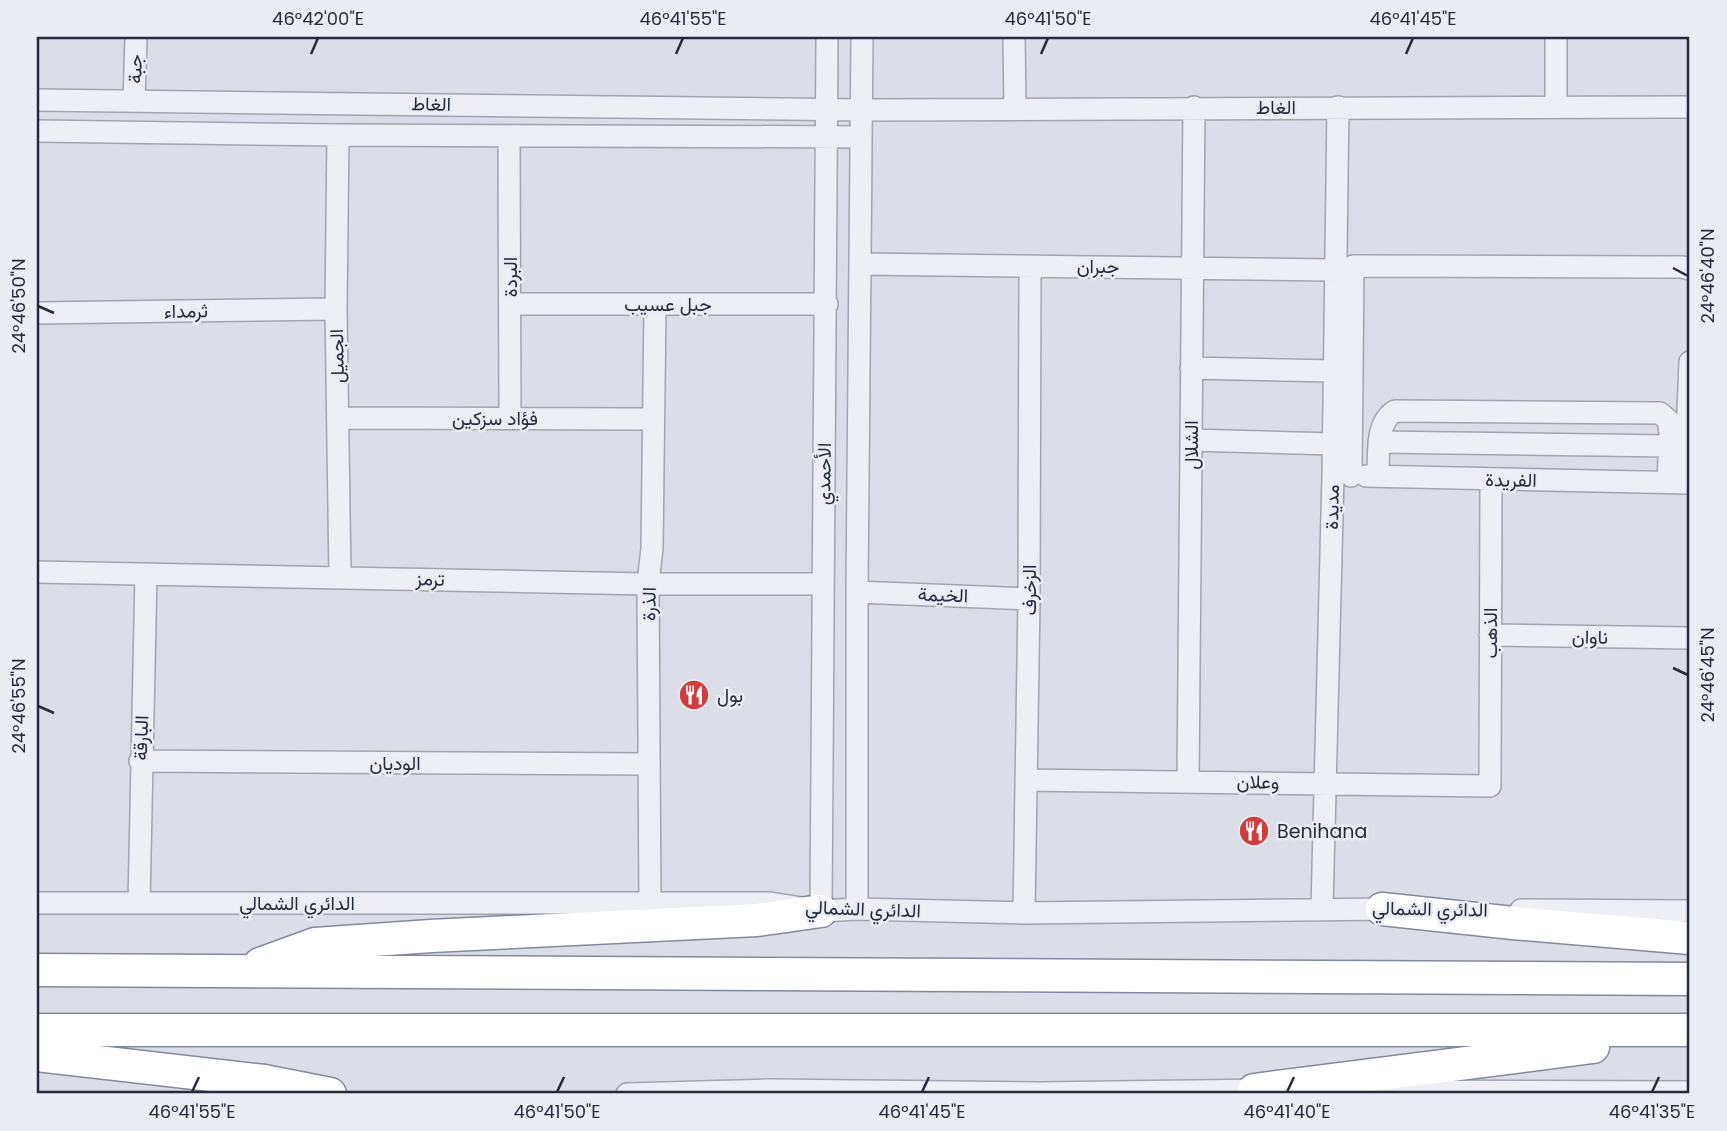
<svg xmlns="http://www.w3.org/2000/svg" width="1727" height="1131" font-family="Poppins,Vazirmatn,sans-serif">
  <rect width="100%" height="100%" fill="#dbdee6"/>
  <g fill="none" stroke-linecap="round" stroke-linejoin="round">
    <g stroke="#a1a4b0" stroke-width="24">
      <path id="minor" d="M1014 37 1015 108
        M37 100 862 110 1690 107
        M134 101 136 37
        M1556 106V37
        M37 131 338 135 861 137
        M338 135 336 309 340 577
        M509 136 510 418
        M860 264 1335 270
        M510 304H827
        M37 313 336 309
        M1191 368 1333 371
        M338 418 653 419
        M1191 440 1332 444
        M1379 442 1669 446
        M1351 476 1353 266 1682 267 1690 269
        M1366 476 1690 483
        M1378 476C1379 455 1375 423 1395 411L1660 413 1668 420 1670 433 1668 482
        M1685 482 1690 362
        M37 572 648 584H823
        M857 592 1029 599
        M1490 635 1690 638
        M140 761 649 764
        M1026 780 1490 786 1491 480
        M1188 782 1194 107
        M37 903H770L821 911 857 909 1024 913 1394 909
        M139 903 146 574
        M650 903 648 584 652 548 655 304
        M1322 908 1333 475 1338 107
        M857 909V592L862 37
        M1521 910 1690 911
        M821 911 827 37
        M1024 913 1029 599 1030 266
        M1343 1091 1690 1092
        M627 1094 770 1090 1039 1093 1266 1090"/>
    </g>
    <g stroke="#83899c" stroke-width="35">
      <path id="highway" d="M1382 909 1513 923 1690 938
        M260 964 315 944 431 936 757 920 821 911
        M37 970 1690 979
        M37 1030H1690
        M37 1055 264 1081 330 1094
        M1254 1090 1593 1047"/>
    </g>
    <use href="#minor" stroke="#eeeff4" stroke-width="21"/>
    <use href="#highway" stroke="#fff" stroke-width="32"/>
  </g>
  <path fill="none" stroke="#252a3c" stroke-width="2.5" d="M311 54 318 38M676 54 683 38M1041 54 1048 38M1406 54 1413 38M1673 268 1688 276M38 306 54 313M1673 668 1688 675M38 706 54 713M192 1092 199 1077M557 1092 564 1077M922 1092 929 1077M1287 1092 1294 1077M1652 1092 1659 1077"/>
  <defs>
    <g id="restaurant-disc" transform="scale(1.575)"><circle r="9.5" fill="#ce3e3e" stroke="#ebedf4"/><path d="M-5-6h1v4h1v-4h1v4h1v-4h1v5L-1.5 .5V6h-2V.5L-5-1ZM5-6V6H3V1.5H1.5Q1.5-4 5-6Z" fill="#fff"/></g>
  </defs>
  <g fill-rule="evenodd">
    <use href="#restaurant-disc" x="694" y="695"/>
    <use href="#restaurant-disc" x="1254" y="831"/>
  </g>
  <g text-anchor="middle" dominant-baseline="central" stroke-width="5" stroke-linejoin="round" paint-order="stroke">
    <g font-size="19" fill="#252a3c" stroke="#ebedf4">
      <text transform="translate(135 69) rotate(-89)">جبة</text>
      <text transform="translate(431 104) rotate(1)">الغاط</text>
      <text x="1276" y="107">الغاط</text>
      <text x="1098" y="266">جبران</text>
      <text transform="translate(510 277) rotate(-90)">البردة</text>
      <text x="668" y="304">جبل عسيب</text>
      <text transform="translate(186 311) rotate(-1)">ثرمداء</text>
      <text transform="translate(337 356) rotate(-91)">الجميل</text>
      <text x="495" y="418">فؤاد سزكين</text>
      <text transform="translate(1191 445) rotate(-90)">الشلال</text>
      <text transform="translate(824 474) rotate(-89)">الأحمدي</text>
      <text transform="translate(1511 480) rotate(1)">الفريدة</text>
      <text transform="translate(1332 507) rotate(-89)">مديدة</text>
      <text transform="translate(430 579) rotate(1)">ترمز</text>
      <text transform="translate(1029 590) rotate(-90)">الزخرف</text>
      <text transform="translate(943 595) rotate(2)">الخيمة</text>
      <text transform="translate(649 604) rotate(-89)">الذرة</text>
      <text transform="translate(1490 633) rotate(-90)">الذهب</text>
      <text transform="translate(1590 637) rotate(1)">ناوان</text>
      <text transform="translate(141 738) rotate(-88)">البارقة</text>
      <text x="395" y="763">الوديان</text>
      <text transform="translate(1258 782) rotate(1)">وعلان</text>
      <text x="297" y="903">الدائري الشمالي</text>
      <text transform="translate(863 909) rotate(2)">الدائري الشمالي</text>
      <text transform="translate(1430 909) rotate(1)">الدائري الشمالي</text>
    </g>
    <g font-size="19" fill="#252a3c" stroke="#ebedf4" text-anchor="start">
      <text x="717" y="695">بول</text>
      <text x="1277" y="831">Benihana</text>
    </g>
  </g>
  <rect width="1727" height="1131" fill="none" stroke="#ebedf4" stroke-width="77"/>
  <rect x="38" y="38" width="1650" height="1054" fill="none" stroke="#252a3c" stroke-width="2.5"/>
  <g font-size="18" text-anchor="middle" fill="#252a3c">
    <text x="318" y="25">46°42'00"E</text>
    <text x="683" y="25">46°41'55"E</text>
    <text x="1048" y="25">46°41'50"E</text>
    <text x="1413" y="25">46°41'45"E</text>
    <text transform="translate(1708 276) rotate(-90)" y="6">24°46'40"N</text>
    <text transform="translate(19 306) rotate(-90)" y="6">24°46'50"N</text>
    <text transform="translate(1708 675) rotate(-90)" y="6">24°46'45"N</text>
    <text transform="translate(19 706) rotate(-90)" y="6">24°46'55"N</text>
    <text x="192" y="1118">46°41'55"E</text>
    <text x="557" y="1118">46°41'50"E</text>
    <text x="922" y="1118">46°41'45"E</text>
    <text x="1287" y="1118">46°41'40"E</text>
    <text x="1652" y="1118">46°41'35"E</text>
  </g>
</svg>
